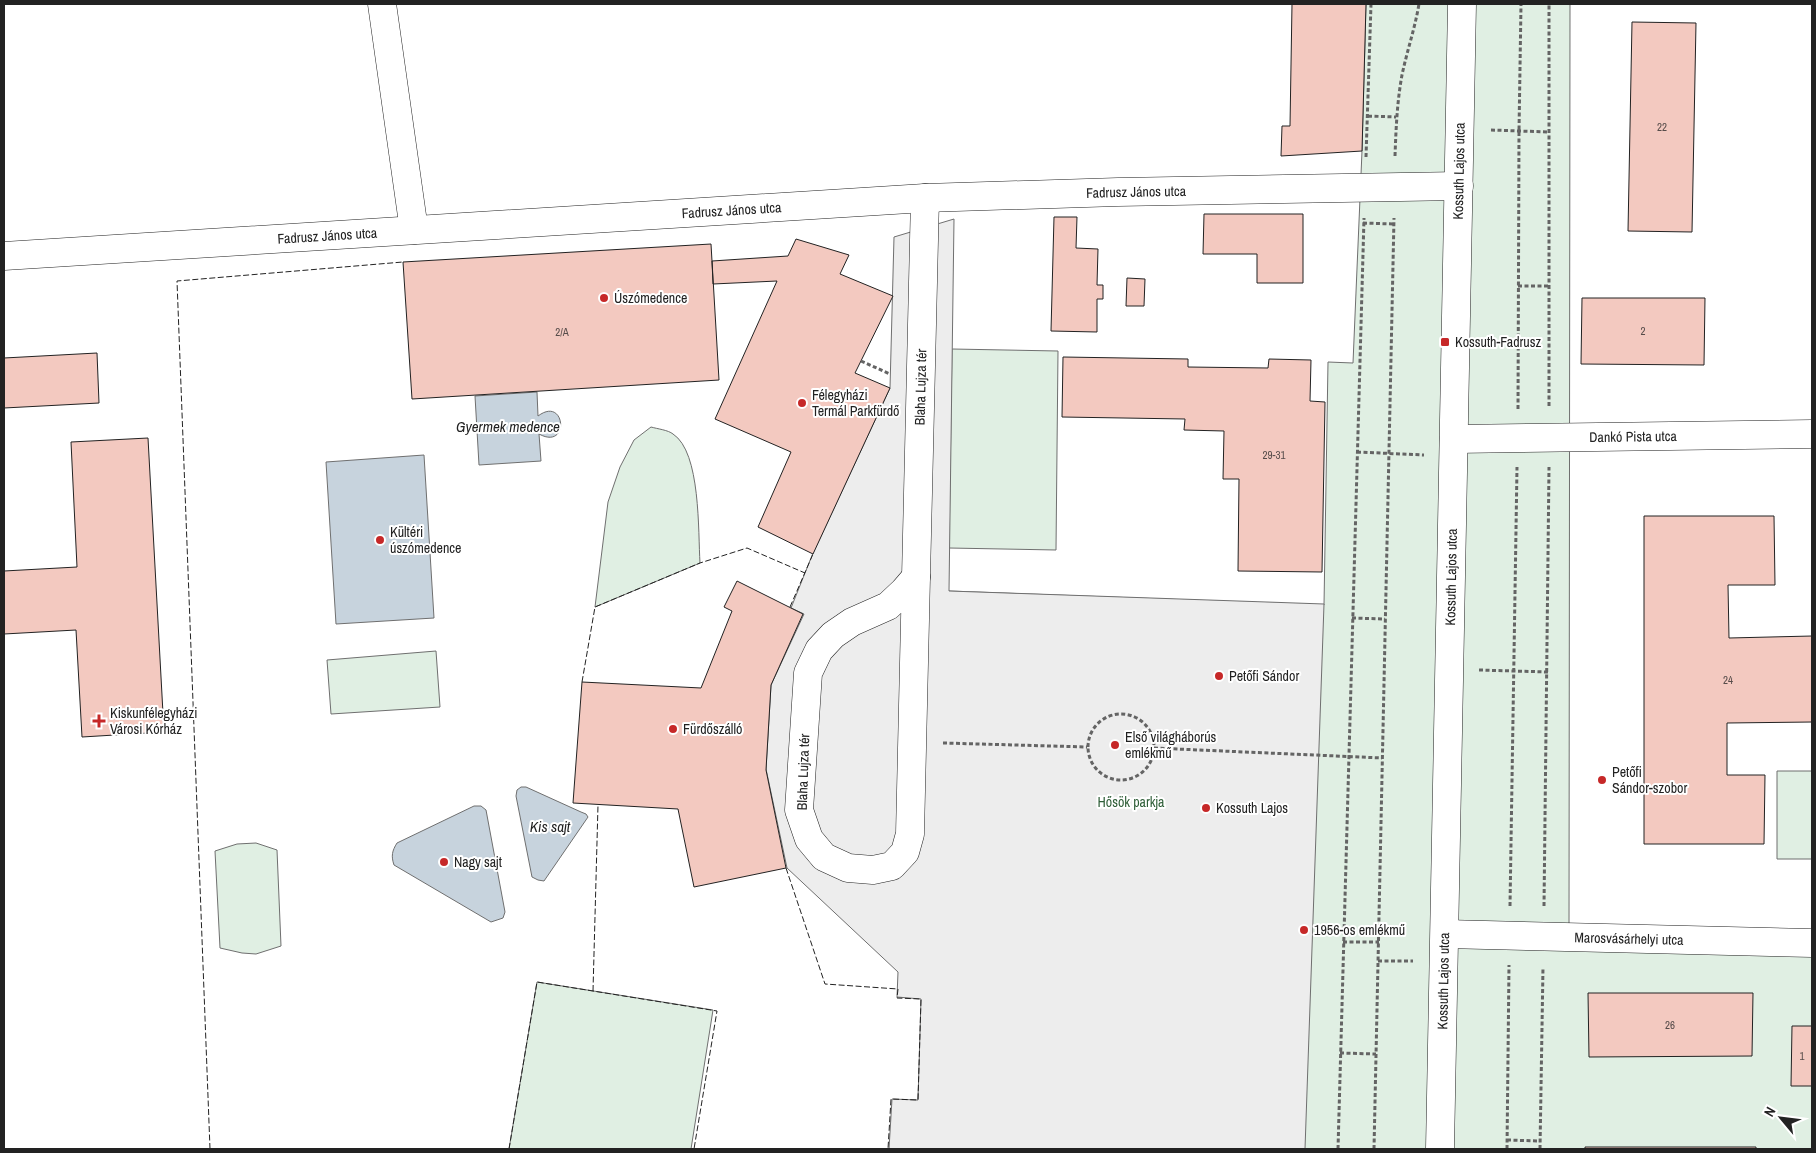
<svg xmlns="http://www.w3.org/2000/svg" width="1816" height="1153" font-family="'Archivo Narrow',sans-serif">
  <rect width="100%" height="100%" fill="#fff"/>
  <path fill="#e0efe3" stroke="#6f6f6f" d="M1366 4H1570L1569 937 1812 943V1149H889L918 1100 922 998 949 591 1324 605 1328 362 1353 363 1362 151Z
    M952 349 1058 351 1056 550 949 548Z
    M651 427C658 429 668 430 673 434 701 452 698 532 700 563L595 607 608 502 620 467 634 440Z
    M436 651 440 707 331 714 327 660Z
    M1777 771H1812V859H1777Z
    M256 843 277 850 281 946 256 954 242 953 220 948 215 851 237 844Z
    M537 982 713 1010 691 1149H509Z"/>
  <path fill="#ededed" stroke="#6f6f6f" d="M954 219 949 591 1324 604 1305 1149H889L892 1099 918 1100 921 999 897 997 898 972 787 868 766 769 771 685 804 614 791 608 813 553 890 388 894 237Z"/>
  <path fill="#c7d3dd" stroke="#6f6f6f" d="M537 392 538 416C566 395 570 451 539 434L541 461 479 465 475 396Z
    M424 455 434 618 336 624 326 462Z
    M521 787H526L581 812 586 814 588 817 544 881 538 880 532 877 516 796 517 790Z
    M474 806H481L486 810 505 912 503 918 491 922 394 865C391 856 392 851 397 843Z"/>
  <path fill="#f3c9c0" stroke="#222" d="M1292 4H1366L1362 151 1281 156 1282 126H1290Z
    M1632 22 1696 23 1692 232 1628 231Z
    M1204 214H1303V283H1257V254H1203Z
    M1054 217H1077L1076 248 1098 249 1097 285H1103V299H1097V332L1051 331Z
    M796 239 849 255 840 274 893 296 855 373 890 388 813 554 758 527 791 452 715 419 777 281 713 284 712 261 788 256Z
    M711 244 719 380 412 399 403 262Z
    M1127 278 1145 279 1144 306H1126Z
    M1582 298H1705L1704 365 1581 364Z
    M97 353 99 403 4 408V358Z
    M1063 357 1188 359V367L1268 368 1269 359 1311 360 1310 401 1325 402 1322 572 1238 571 1239 479H1223L1224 431 1184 430 1185 419 1062 417Z
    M148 438 164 732 82 737 76 630 4 634V571L77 567 71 442Z
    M1644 516H1774L1775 585H1728L1729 638 1812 636V722L1727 723V775H1765L1764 844H1644Z
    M737 581 803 614 771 685 766 770 786 868 694 887 678 809 573 803 582 682 701 688 732 611 724 607Z
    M1588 993H1753L1752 1056 1589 1057Z
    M1792 1026H1812V1086H1791Z
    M1585 1147H1756V1149H1585Z"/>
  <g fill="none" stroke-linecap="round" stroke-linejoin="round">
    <g stroke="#222" stroke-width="29">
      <g id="minor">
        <path d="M382 4 414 230"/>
        <path id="s1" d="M4 256 925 198 1118 192 1459 186"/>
        <path id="s2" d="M1454 439 1812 434"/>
        <path d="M916 577 910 834 905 852 892 866 873 870 848 868 824 857 809 839 799 810 808 673 819 650 833 635 852 622 888 606 904 591Z"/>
        <path id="s3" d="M916 577 925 198"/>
        <path id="s4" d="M1445 934 1812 943"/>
        <path id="s5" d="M1440 1149 1462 4"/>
      </g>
    </g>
    <path stroke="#646464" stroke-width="3" stroke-dasharray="4 2.5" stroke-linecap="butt" d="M1368 116 1396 117
      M1491 130 1548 132
      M1395 156C1396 129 1397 102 1402 75 1407 51 1415 28 1419 4
      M1366 157 1371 4
      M1363 223 1394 224
      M1518 286H1549
      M861 361 890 374
      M1549 406V4
      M1518 409 1519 131 1521 4
      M1357 452 1424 455
      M1352 618 1385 619
      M1479 670 1548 672
      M1088 747a33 33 0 1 1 66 0a33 33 0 1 1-66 0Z
      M943 743 1087 747
      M1154 748 1382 758
      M1510 906 1517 467
      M1544 906 1549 467
      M1343 942H1379
      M1378 961H1413
      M1340 1053 1376 1054
      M1507 1140 1540 1141
      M1338 1149 1364 218
      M1374 1149 1394 218
      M1507 1149 1509 965
      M1540 1149 1543 967"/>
    <use href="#minor" stroke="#fff" stroke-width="28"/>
    <path stroke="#222" stroke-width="1" stroke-dasharray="6 2.5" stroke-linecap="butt" d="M790 607 813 554
      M582 682 595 607 700 563 747 548 805 573
      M786 868 825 984 898 989 897 998 921 999 918 1100 891 1099 888 1149
      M593 991 598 805
      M210 1149 177 281 403 262
      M509 1149 537 982 717 1011 694 1149"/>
  </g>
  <g fill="#c62828" stroke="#fff" stroke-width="2">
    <circle cx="604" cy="298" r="5"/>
    <rect x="1440" y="337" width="10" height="10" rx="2.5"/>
    <circle cx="802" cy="403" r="5"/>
    <circle cx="380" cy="540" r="5"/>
    <circle cx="1219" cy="676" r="5"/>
    <path d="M96.5 713.5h5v5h5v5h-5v5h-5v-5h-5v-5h5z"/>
    <circle cx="673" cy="729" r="5"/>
    <circle cx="1115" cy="745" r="5"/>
    <circle cx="1602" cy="780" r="5"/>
    <circle cx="1206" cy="808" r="5"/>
    <circle cx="444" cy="862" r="5"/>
    <circle cx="1304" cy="930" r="5"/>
  </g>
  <g text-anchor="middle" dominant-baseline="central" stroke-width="4" stroke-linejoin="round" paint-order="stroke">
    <g font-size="11" fill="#564c4a">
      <text x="1662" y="127">22</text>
      <text x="1643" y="331">2</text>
      <text x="562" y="332">2/A</text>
      <text x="1274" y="455">29-31</text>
      <text x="1728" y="680">24</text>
      <text x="1670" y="1025">26</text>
      <text x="1802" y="1056">1</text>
    </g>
    <g font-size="14" fill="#222" stroke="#fff">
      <text stroke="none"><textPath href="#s5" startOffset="978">Kossuth Lajos utca</textPath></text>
      <text stroke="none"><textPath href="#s1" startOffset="1134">Fadrusz János utca</textPath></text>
      <text stroke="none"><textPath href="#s1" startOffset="729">Fadrusz János utca</textPath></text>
      <text stroke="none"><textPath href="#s1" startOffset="324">Fadrusz János utca</textPath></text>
      <text stroke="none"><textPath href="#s3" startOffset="190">Blaha Lujza tér</textPath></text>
      <text stroke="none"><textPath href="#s2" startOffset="179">Dankó Pista utca</textPath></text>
      <text stroke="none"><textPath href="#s5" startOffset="572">Kossuth Lajos utca</textPath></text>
      <text transform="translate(803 772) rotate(-88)">Blaha Lujza tér</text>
      <text stroke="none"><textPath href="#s4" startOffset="184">Marosvásárhelyi utca</textPath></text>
      <text stroke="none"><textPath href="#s5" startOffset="168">Kossuth Lajos utca</textPath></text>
    </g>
    <g font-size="14" fill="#222" stroke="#fff" text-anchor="start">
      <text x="614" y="298">Úszómedence</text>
      <text x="1455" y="342">Kossuth-Fadrusz</text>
      <text x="812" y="395">Félegyházi<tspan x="812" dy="16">Termál Parkfürdő</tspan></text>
      <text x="390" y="532">Kültéri<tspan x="390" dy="16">úszómedence</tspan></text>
      <text x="1229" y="676">Petőfi Sándor</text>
      <text x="110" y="713">Kiskunfélegyházi<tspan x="110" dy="16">Városi Kórház</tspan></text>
      <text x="683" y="729">Fürdőszálló</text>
      <text x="1125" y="737">Első világháborús<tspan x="1125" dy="16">emlékmű</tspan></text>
      <text x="1612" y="772">Petőfi<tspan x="1612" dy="16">Sándor-szobor</tspan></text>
      <text x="1216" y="808">Kossuth Lajos</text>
      <text x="454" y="862">Nagy sajt</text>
      <text x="1314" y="930">1956-os emlékmű</text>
    </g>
    <g font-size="14" fill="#2f5e38" stroke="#fff">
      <text x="1131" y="802">Hősök parkja</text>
    </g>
    <g font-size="15" font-style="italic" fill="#222" stroke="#fff">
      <text x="508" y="426">Gyermek medence</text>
      <text x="550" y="826">Kis sajt</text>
    </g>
  </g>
  <rect width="1816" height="1153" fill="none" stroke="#222222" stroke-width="10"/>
  <g transform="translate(1781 1118) rotate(299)" stroke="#ffffff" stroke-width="4" paint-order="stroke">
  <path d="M0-4L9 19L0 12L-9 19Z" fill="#222222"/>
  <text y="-8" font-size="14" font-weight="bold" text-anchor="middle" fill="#222222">N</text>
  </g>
</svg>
